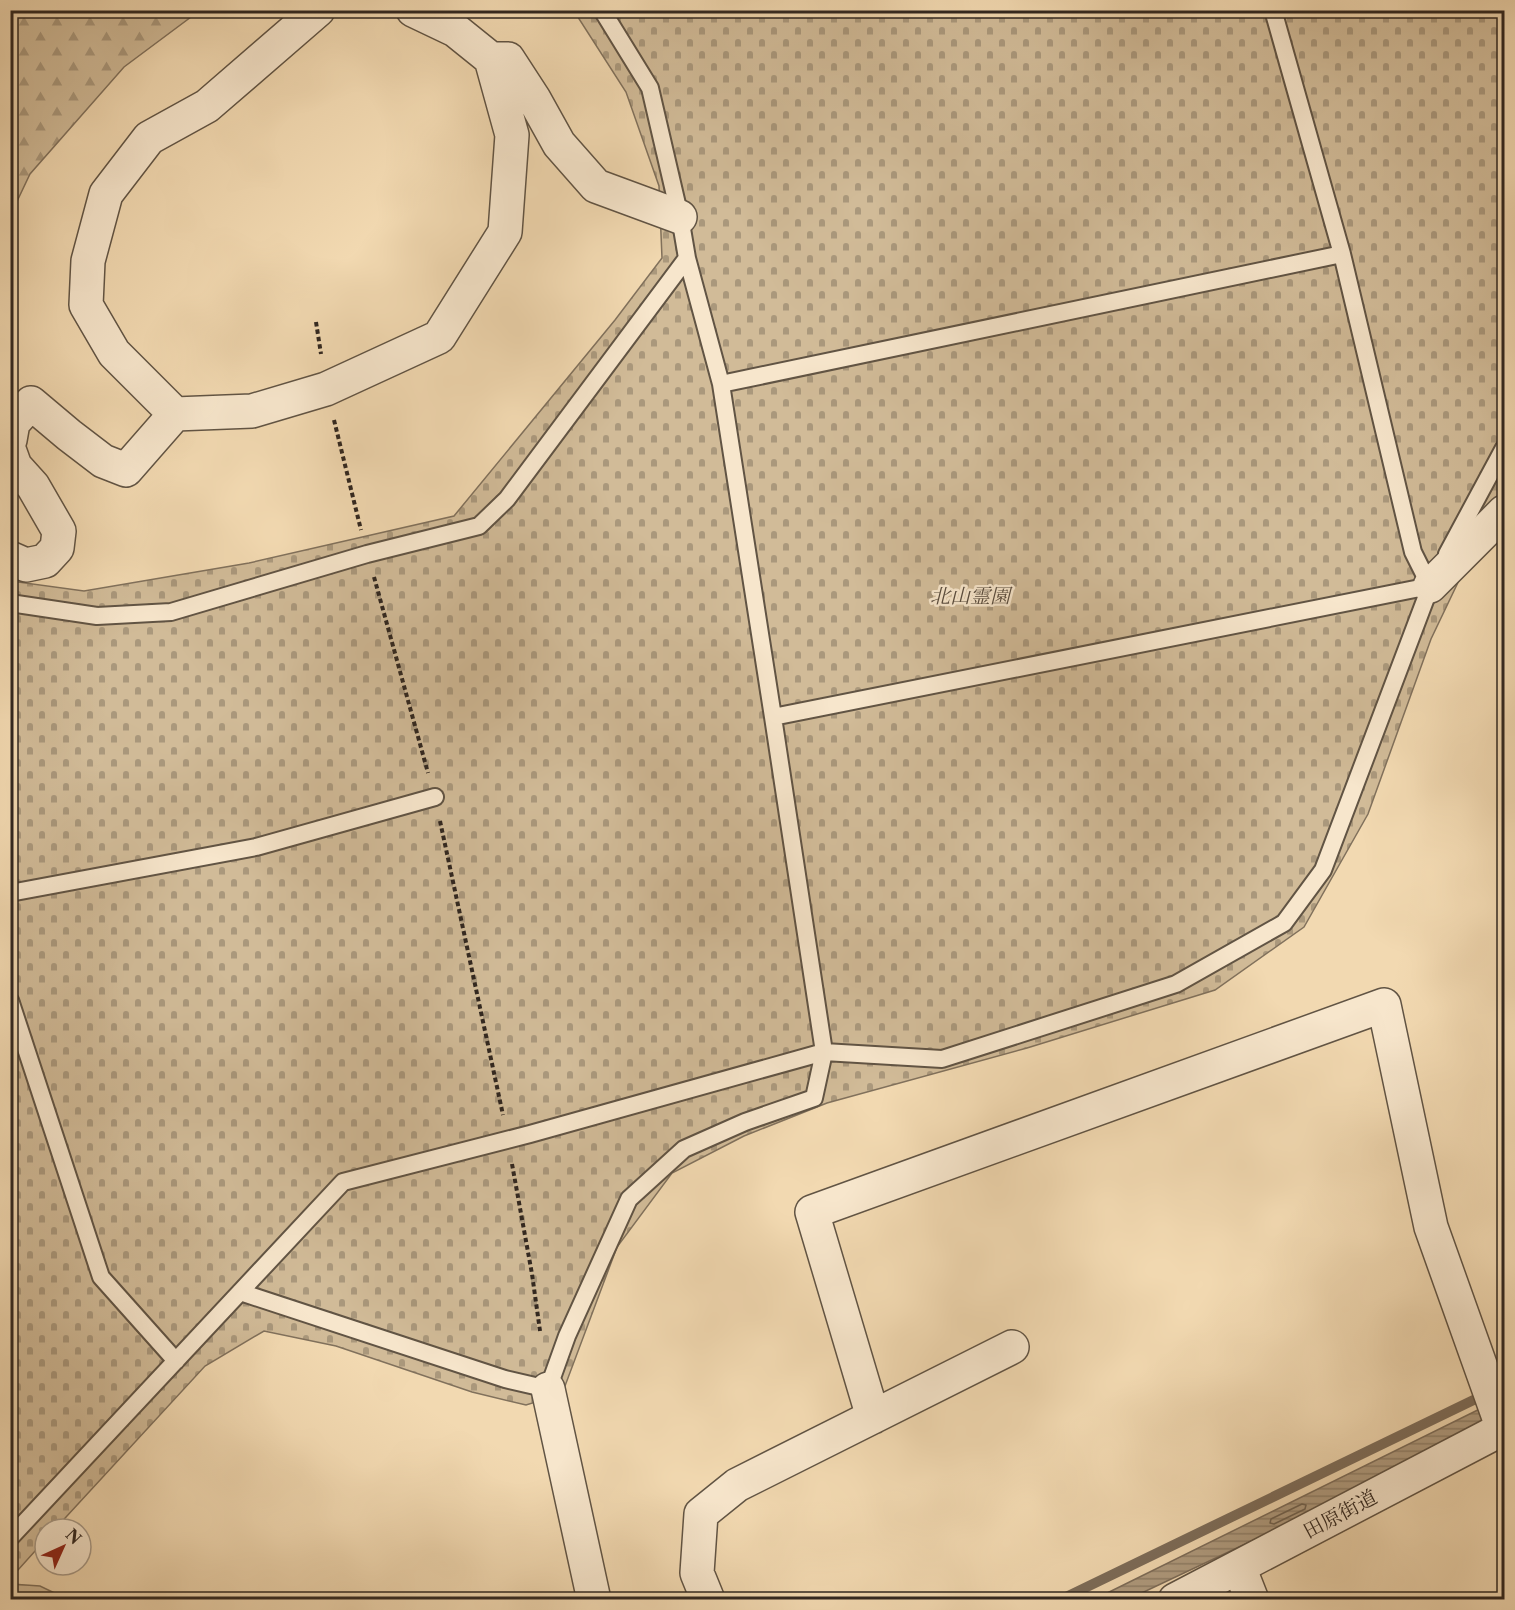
<svg xmlns="http://www.w3.org/2000/svg" width="1515" height="1610" font-family="'Libre Caslon Text','Noto Serif JP',serif">
  <defs>
    <pattern id="forest-firs" width="22" height="20" patternUnits="userSpaceOnUse" patternTransform="scale(1.5)"><rect width="22" height="20" fill="#d1bb98"/><path d="M5 1l3.5 6h-7zM16 11l3.5 6h-7z" fill="#aa987c"/></pattern>
    <pattern id="cemetery-stones" width="16" height="16" patternUnits="userSpaceOnUse" patternTransform="scale(1.5)"><rect width="16" height="16" fill="#d1bb98"/><path d="M2 7V4a2 2 0 0 1 4 0v3zM10 15v-3a2 2 0 0 1 4 0v3z" fill="#aa987c"/></pattern>
    <pattern id="water-rules" width="6" height="5" patternUnits="userSpaceOnUse" patternTransform="scale(1.5)"><rect width="6" height="5" fill="#b09c80"/><path d="M0 2.5h6" fill="none" stroke="#907f68"/></pattern>
  </defs>
  <rect width="100%" height="100%" fill="#f2d9b1"/>
  <filter id="stains"><feTurbulence type="fractalNoise" baseFrequency=".00333" numOctaves="4"/><feColorMatrix values="0 0 0 0 .2 0 0 0 0 .09 0 0 0 0 .02 0 0 0 .5 -.17"/></filter>
  <radialGradient id="worn" r=".72"><stop offset=".6" stop-color="#630" stop-opacity="0"/><stop offset="1" stop-color="#630" stop-opacity=".3"/></radialGradient>
  <path fill="url(#forest-firs)" stroke="#81715c" stroke-width="1.5" d="M11 10 199 11 124 67 30 174 11 214Z
    M11 1584 40 1586 67 1599H11Z"/>
  <path fill="url(#cemetery-stones)" stroke="#81715c" stroke-width="1.5" d="M574 11H1504V486L1431 639 1368 814 1304 927 1215 990 1027 1048 827 1103 744 1136 672 1173 617 1247 562 1394 526 1405 472 1392 336 1346 264 1331 205 1366 55 1529H45V1540L18 1570 11 1576V581L84 591 249 563 454 516 615 320 662 258 659 186 626 92Z"/>
  <path fill="url(#water-rules)" stroke="#7d6d5a" stroke-width="1.5" d="M1504 1397V1413L1294 1521 1129 1599 1093 1600Z"/>
  <g fill="none" stroke-linecap="round" stroke-linejoin="round">
    <path stroke="#706250" stroke-width="1.5" d="M1302 1504 1306 1505 1305 1509 1274 1524 1270 1523 1271 1519Z"/>
    <path stroke="#7d6d5a" stroke-width="10" d="M1057 1600 1064 1598 1488 1393"/>
    <g stroke="#615444" stroke-width="20">
      <path id="service" d="M1273 10 1342 254 1413 552 1430 586
        M721 384 1342 254
        M1447 554 1504 448
        M10 603 97 616 171 612 367 554 479 526 507 499 687 258 680 217 650 88 602 10
        M773 717 1430 586
        M10 893 256 847 435 797
        M10 1000 101 1277 176 1361
        M240 1292 505 1379 548 1389 567 1336 629 1199 684 1149 745 1122 814 1098 824 1052 773 717 721 384 687 258
        M10 1538 343 1182 530 1134 824 1052 942 1059 1176 984 1284 923 1323 870 1432 582"/>
    </g>
    <g stroke="#615444" stroke-width="36">
      <path id="minor" d="M318 10 207 106 149 138 106 194 88 261 86 305 114 353 175 414 252 411 326 389 439 337 505 232 512 135 491 59 455 30 413 10
        M491 59H508L534 99 559 144 596 186 680 217
        M10 440 13 423 31 403 69 435 103 461 126 470 175 414
        M10 452 15 466 33 486 59 531 57 548 45 561 26 565 10 558
        M1430 586 1504 512
        M873 1417 812 1212 1384 1005 1431 1227 1503 1429
        M1239 1567 1252 1600
        M708 1600 697 1573 701 1514 737 1485 1012 1347"/>
    </g>
    <g stroke="#615444" stroke-width="36">
      <path id="tertiary" d="M548 1389 594 1600
        M1175 1600 1504 1428"/>
    </g>
    <path stroke="#312720" stroke-width="4" stroke-dasharray="4.5 3" stroke-linecap="butt" d="M316 322 321 354
      M334 420 361 530
      M374 577 428 773
      M440 821 503 1115
      M512 1164 532 1274 540 1331"/>
    <use href="#service" stroke="#f7e6cc" stroke-width="16"/>
    <use href="#minor" stroke="#f7e6cc" stroke-width="33"/>
    <use href="#tertiary" stroke="#f7e6cc" stroke-width="33"/>
  </g>
  <g text-anchor="middle" dominant-baseline="central" stroke-width="5" stroke-linejoin="round" paint-order="stroke">
    <g font-size="20" font-style="italic" fill="#594c3e" stroke="#f7e6cc">
      <text x="970" y="596">北山霊園</text>
    </g>
    <g font-size="20" fill="#312720" stroke="#f7e6cc">
      <text transform="translate(1340 1514) rotate(-28)">田原街道</text>
    </g>
  </g>
  <rect width="1515" height="1610" fill="none" stroke="#f2d9b1" stroke-width="36"/>
  <rect x="12" y="12" width="1491" height="1586" fill="none" stroke="#312720" stroke-width="3"/>
  <rect x="18" y="18" width="1479" height="1574" fill="none" stroke="#312720" stroke-width="1.5"/>
  <g transform="translate(63 1547) rotate(45)"><circle r="28" fill="#f7e6cc" stroke="#a89a87" stroke-width="1.5"/>
  <path d="M0-4.5L10 22L0 15L-10 22Z" fill="#8f2418"/>
  <text y="-9" font-size="16" font-weight="bold" text-anchor="middle" fill="#312720">N</text>
  </g>
  <rect width="100%" height="100%" filter="url(#stains)"/>
  <rect width="100%" height="100%" fill="url(#worn)"/>
</svg>
